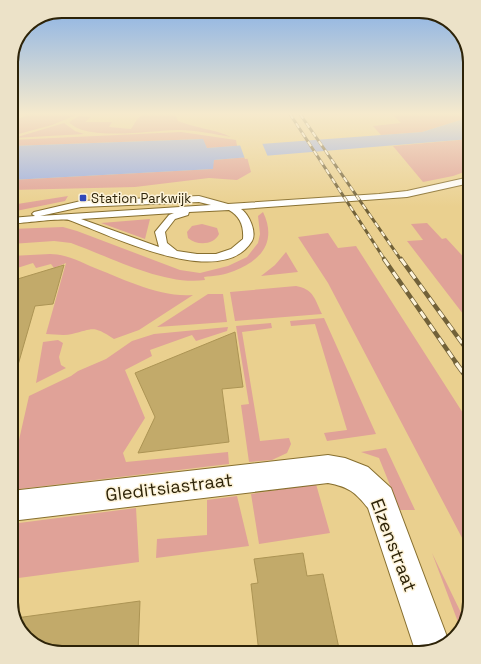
<svg xmlns="http://www.w3.org/2000/svg" width="481" height="664" font-family="'Space Grotesk',sans-serif">
  <rect width="100%" height="100%" fill="#ead08f"/>
  <path fill="#e0a298" d="M17 114H69L76 115 52 125 11 136V128L19 119 28 114Z
    M139 114H175L178 121C195 128 214 129 231 137 214 134 196 130 179 130 153 130 86 142 69 122L79 116 91 117 85 122H112L109 127 131 129 138 118 144 114Z
    M392 114H470V117L422 132 381 135 373 126 401 123Z
    M64 123 75 131 84 134 14 138Z
    M181 132 236 140 237 146 207 148 202 139 11 146V140Z
    M470 139V170L453 176 423 182 393 146Z
    M247 157 251 172 237 180 209 178 135 187 11 190V180L212 169 214 160Z
    M68 196 65 201 11 212V205Z
    M263 212C277 241 262 260 234 271 225 275 213 276 204 277L205 280C164 286 110 257 71 243L54 241 11 244V229L63 227 77 231 180 270 200 273 228 266 247 257 258 243 260 234 258 216Z
    M150 219 145 239 101 223Z
    M427 223 442 239 446 238 470 264V323L407 241 423 240 411 224Z
    M202 224 217 228 219 234C214 245 197 246 188 238L187 232 192 226Z
    M328 233 338 248 356 246 470 424V553L328 283 298 237Z
    M286 252 298 272 261 276 275 265Z
    M50 254C64 254 77 260 90 266 121 278 160 298 193 295L139 330 114 339C92 325 94 329 72 334 64 336 54 334 46 334L66 263 54 268 51 264 36 268 33 263 11 270V256Z
    M296 286C314 289 315 300 322 314L235 321 230 292Z
    M208 294H223L227 322 157 327Z
    M324 318 376 434 327 441 324 433 347 430 315 324 291 326 290 321Z
    M271 323 272 328 242 332 260 441 289 438 291 444 287 453 272 460 249 462 241 405 249 404 236 326Z
    M228 327 227 331 196 341 192 335 150 350 152 356 125 370 145 418 123 453 126 462 228 452 229 464 11 490V475L29 396 71 376 78 371 106 359 132 341 154 334Z
    M58 340 63 343 59 357 61 365 66 368 36 383 43 342Z
    M386 448 415 510H400L379 458 361 452Z
    M316 484 330 533 259 544 251 494Z
    M237 496 249 546 156 558 157 539 207 535V500Z
    M136 508 139 562 11 579V524Z
    M432 553 465 621 461 630Z"/>
  <path fill="#99ade4" d="M470 117V139L214 160 213 169 11 180V146L203 139 207 148 422 132Z"/>
  <path fill="#ead08f" d="M262 143 268 157 245 159 240 145Z"/>
  <path fill="#c2aa6a" stroke="#ac9454" d="M64 265 53 304 35 306 18 365 11 364V281Z
    M235 332 243 387 222 389 229 442 138 453 155 417 135 373Z
    M303 553 307 576 323 574 340 653H259L251 584 258 583 254 559Z
    M140 601 138 653H59L37 646 18 627 16 618Z"/>
  <g fill="none" stroke-linecap="round" stroke-linejoin="round">
    <g stroke="#876f2f" stroke-width="2">
      <path id="service" d="M470 177V183L407 197 241 209C249 214 257 232 252 241 221 292 108 234 69 220 64 218 20 223 11 224V218L35 216 32 214 34 212 81 201 199 196 228 204 379 194 407 191ZM199 202 211 205 40 216 81 207ZM229 210C240 216 244 226 243 239L231 249 216 254H197L177 251 167 243 165 232 175 219 188 215 189 212ZM174 213 169 215 155 232 159 247 81 219Z"/>
    </g>
    <g stroke="#876f2f" stroke-width="2">
      <path id="minor" d="M328 455 345 458 368 467 391 488 449 642 444 646 416 653 368 508C355 492 349 487 328 483L11 521V491Z"/>
    </g>
    <use href="#service" fill="#fff" fill-rule="evenodd"/>
    <use href="#minor" fill="#fff" fill-rule="evenodd"/>
    <g stroke="#716139" stroke-width="3">
      <path id="rail-far2" d="M290 114 385 260
        M300 114 401 260"/>
    </g>
    <g stroke="#716139" stroke-width="4.5">
      <path id="rail-far1" d="M384 259 457 364
        M401 259 470 354"/>
    </g>
    <g stroke="#716139" stroke-width="5">
      <path id="rail" d="M456 363 470 382"/>
    </g>
    <use href="#rail-far2" stroke="#fdf3d9" stroke-width="2" stroke-dasharray="5.5" stroke-linecap="butt"/>
    <use href="#rail-far1" stroke="#fdf3d9" stroke-width="3" stroke-dasharray="8" stroke-linecap="butt"/>
    <use href="#rail" stroke="#fdf3d9" stroke-width="3.5" stroke-dasharray="11" stroke-linecap="butt"/>
  </g>
  <linearGradient id="sky" x2="0" y2="1"><stop stop-color="#88b1e6"/><stop offset="0.55" stop-color="#f6eacd"/><stop offset="1" stop-color="#f6eacd" stop-opacity="0"/></linearGradient>
  <rect width="481" height="207" fill="url(#sky)"/>
  <rect fill="#3148b9" stroke="#fdf3d9" stroke-width="1.5" x="79" y="194" width="8" height="8" rx="2"/>
  <g text-anchor="middle" dominant-baseline="central" stroke-width="3" stroke-linejoin="round" paint-order="stroke">
    <g font-size="13" fill="#2d2308" stroke="#fdf3d9" text-anchor="start">
      <text x="91" y="198">Station Parkwijk</text>
    </g>
    <g font-size="18" fill="#2d2308" stroke="#fdf3d9">
      <text transform="translate(169 487) rotate(-7)">Gleditsiastraat</text>
      <text transform="translate(394 545) rotate(69)">Elzenstraat</text>
    </g>
  </g>
  <path d="M0 0H481V664H0ZM62 18H419A44 44 0 0 1 463 62V602A44 44 0 0 1 419 646H62A44 44 0 0 1 18 602V62A44 44 0 0 1 62 18Z" fill="#ece2c8" fill-rule="evenodd"/>
  <path fill="none" stroke="#2d2308" stroke-width="2" d="M62 18H419A44 44 0 0 1 463 62V602A44 44 0 0 1 419 646H62A44 44 0 0 1 18 602V62A44 44 0 0 1 62 18Z"/>
</svg>
